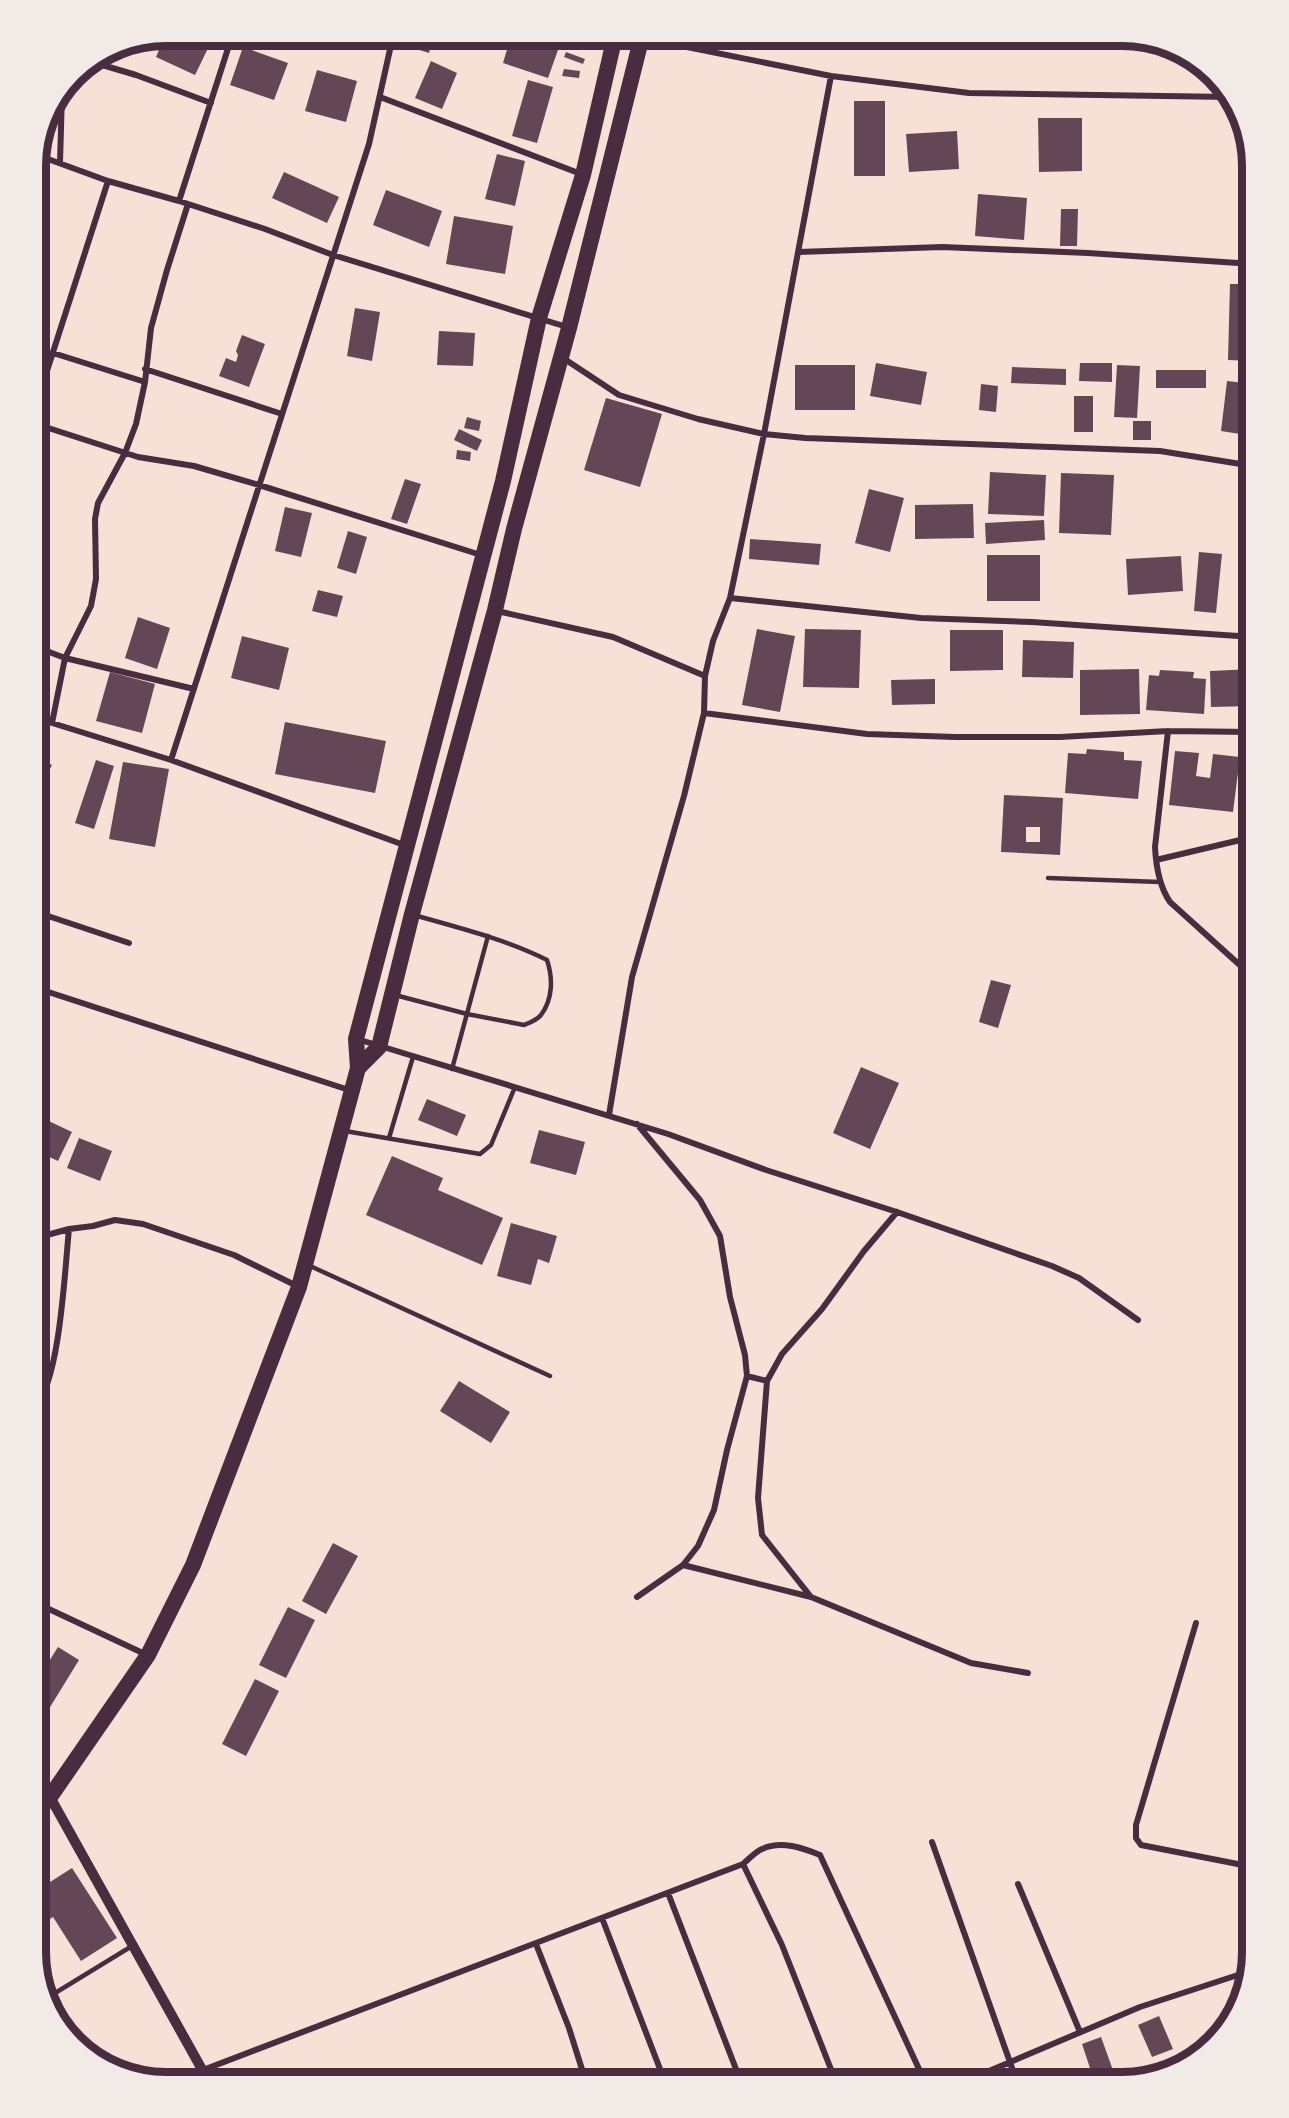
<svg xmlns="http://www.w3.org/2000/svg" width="1289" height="2118" font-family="Jost,sans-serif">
  <rect width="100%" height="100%" fill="#f7e1d7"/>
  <path fill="#644757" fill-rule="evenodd" d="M165 36 213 38 195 75 156 57Z
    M413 36 432 41 429 53 410 47Z
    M511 36H563L548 78 503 63Z
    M567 39 589 43 588 50 566 46Z
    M243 47 288 63 274 100 230 85Z
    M566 52 585 59 583 64 564 57Z
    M431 61 457 73 442 109 415 98Z
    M564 69 580 71 579 78 562 76Z
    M317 70 357 81 346 122 305 111Z
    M528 80 553 87 537 143 512 136Z
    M854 101H885V176H854Z
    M1038 118H1082V171L1039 172Z
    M957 131 959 169 909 172 906 134Z
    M497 154 525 161 515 206 485 199Z
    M284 172 339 197 327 223 272 198Z
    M386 190 442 211 429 247 373 225Z
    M978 194 1027 198 1024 240 975 236Z
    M1061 209H1078L1077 246H1060Z
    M454 216 513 226 505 274 446 264Z
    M1230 284H1253V361L1228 360Z
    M355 308 380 312 372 361 347 356Z
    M439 331 475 333 473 366 437 365Z
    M242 335 265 344 249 387 219 376 226 358 236 362 238 355 236 351Z
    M876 363 927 372 921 405 870 396Z
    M1080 363H1112V382L1079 381Z
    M36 365H41L38 400H36Z
    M795 365H855V410H795Z
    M1117 365 1140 366 1137 418 1114 417Z
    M1012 367 1066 369V385L1011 383Z
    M1156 370H1206V388H1156Z
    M1227 381 1253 384V436L1221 431Z
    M981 384 998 386 996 412 979 410Z
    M1074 396H1093V432H1074Z
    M606 398 662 414 640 487 584 470Z
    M467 417 481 421 479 431 464 428Z
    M1133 421H1151V440H1133Z
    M459 429 482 440 477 451 454 440Z
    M457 450 471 452 470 461 456 459Z
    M990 472 1046 475 1044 516 988 514Z
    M1061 473 1114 475 1111 535 1059 533Z
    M405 479 421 484 407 524 391 519Z
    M869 489 904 498 890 552 855 543Z
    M973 504 974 538 915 539V505Z
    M285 507 312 513 301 557 275 551Z
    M1044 520 1045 540 986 544 985 523Z
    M348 531 367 537 356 574 337 568Z
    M750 539 821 544 819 565 749 559Z
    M1199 552 1222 554 1216 613 1194 611Z
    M987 555H1040V601H987Z
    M1181 556 1183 591 1128 595 1126 559Z
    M318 590 343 596 337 617 312 611Z
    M138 617 170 628 157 669 125 658Z
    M757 629 795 636 780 712 742 705Z
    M805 629 861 630 859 688 803 687Z
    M950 630H1003V670L950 671Z
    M242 636 289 648 279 690 231 678Z
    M1023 640 1074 642 1073 678 1022 677Z
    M1139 669 1140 714 1080 715V670Z
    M1253 669V706L1211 707 1210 671Z
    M1160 670 1194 672 1193 678 1206 679 1204 714 1146 710 1149 675 1159 676Z
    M110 672 155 684 142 733 96 721Z
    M935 679V704L892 705 891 680Z
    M285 722 386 741 375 793 275 774Z
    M1087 749 1124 752V760L1142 761 1138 799 1065 793 1068 753 1086 754Z
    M1175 751 1199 753 1196 776 1210 778 1213 754 1240 757 1233 812 1169 805Z
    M36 757 52 765 36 795Z
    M96 760 114 766 94 829 75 823Z
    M123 762 169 769 155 847 109 839Z
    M1004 795 1063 798 1060 855 1001 852ZM1026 827H1040V842H1026Z
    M991 980 1011 985 998 1028 979 1022Z
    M861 1067 899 1083 870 1149 833 1133Z
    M427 1099 466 1115 457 1136 418 1120Z
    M36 1115 72 1132 58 1161 36 1151Z
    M539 1130 585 1142 576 1175 530 1163Z
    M79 1138 112 1151 100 1181 67 1168Z
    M392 1156 443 1178 438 1190 503 1218 482 1265 366 1215Z
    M511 1223 557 1236 549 1263 538 1259 531 1285 497 1276Z
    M459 1381 510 1412 491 1443 440 1411Z
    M333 1543 358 1556 326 1614 302 1601Z
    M288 1607 315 1620 286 1678 259 1665Z
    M58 1647 79 1660 36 1730V1682Z
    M255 1679 279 1691 246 1756 222 1744Z
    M72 1868 117 1938 81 1961 53 1917 36 1927V1891Z
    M1159 2016 1173 2049 1152 2057 1138 2025Z
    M1101 2037 1114 2073 1094 2080 1082 2044Z
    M1009 2077 1011 2082H996Z"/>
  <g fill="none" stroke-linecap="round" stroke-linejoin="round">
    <path stroke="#4a2c40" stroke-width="4.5" d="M1048 878 1160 882
      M395 995 467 1014 524 1025C529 1023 537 1020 541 1015 553 999 553 978 547 960 505 939 459 928 414 915
      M452 1069 488 936
      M345 1131 480 1154 491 1145 515 1087
      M389 1138 413 1057
      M308 1265 550 1376
      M47 1998 132 1946"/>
    <path stroke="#4a2c40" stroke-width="6" d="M642 38 831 76 969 93 1229 97
      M92 62 136 75 211 103
      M380 97 581 174
      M37 155 108 181 179 201 265 229 333 255 567 327
      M60 163 62 93
      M179 201 232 36
      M799 252 942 247 1088 253 1253 264
      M53 353 145 382
      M563 358 619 395 698 419 764 434 831 76
      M145 369 282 414
      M36 405 108 181
      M36 424 138 457 194 466 259 485 481 555
      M730 598 764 434 805 438 1160 451 1253 466
      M497 611 613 637 705 676
      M36 647 65 658 194 689
      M704 713 867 734 955 737H1060L1168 731 1253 732
      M36 718 171 760 404 845
      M52 723 65 658 91 606 96 579 95 519 98 503 125 453 136 424 145 382 151 328 167 270 188 204
      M1168 731 1155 847C1156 867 1159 886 1170 902L1253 977
      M171 760 369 144 393 36
      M1156 860 1253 837
      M36 912 129 943
      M36 988 349 1090
      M357 1039 668 1134 766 1170 897 1212 1052 1266 1079 1278 1138 1320
      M609 1115 632 977 684 796 704 713 705 676 713 641 730 598 921 618 1032 622 1253 637
      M637 1124 700 1200 720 1236 730 1297 745 1355 747 1376 767 1381
      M897 1212 864 1251 822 1309 782 1354 767 1381 758 1498 762 1535 811 1597 971 1663 1028 1673
      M36 1238 69 1229 93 1226 115 1220 143 1224 234 1255 297 1286
      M36 1405C60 1380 65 1267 69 1229
      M683 1565 811 1597
      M637 1597 683 1565 698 1546 714 1510 727 1450 747 1376
      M36 1603 147 1655
      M1196 1623 1136 1825V1838L1141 1845 1253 1867
      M932 1842 1017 2082
      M743 1864 782 1945 836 2082
      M1018 1884 1080 2032
      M668 1893 741 2082
      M602 1918 665 2082
      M536 1944 569 2028 586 2082
      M203 2070 743 1864C749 1859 755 1852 762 1849 781 1840 803 1848 820 1855L925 2082
      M963 2082 1140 2007 1247 1972"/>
    <path stroke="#4a2c40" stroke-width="10" d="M50 1797 209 2082"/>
    <path stroke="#4a2c40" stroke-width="16" d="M358 1068 379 1047 412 914 495 610 514 529 569 328 642 36
      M36 1813 50 1797 148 1655 193 1565 299 1287 358 1068 356 1039 503 481 539 318 583 175 615 36"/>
  </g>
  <path d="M0 0H1289V2118H0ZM166 46H1122A120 120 0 0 1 1242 166V1952A120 120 0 0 1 1122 2072H166A120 120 0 0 1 46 1952V166A120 120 0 0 1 166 46Z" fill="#f1eae7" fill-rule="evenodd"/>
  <path fill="none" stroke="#4a2c40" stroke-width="8" d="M166 46H1122A120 120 0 0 1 1242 166V1952A120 120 0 0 1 1122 2072H166A120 120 0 0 1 46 1952V166A120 120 0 0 1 166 46Z"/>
</svg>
